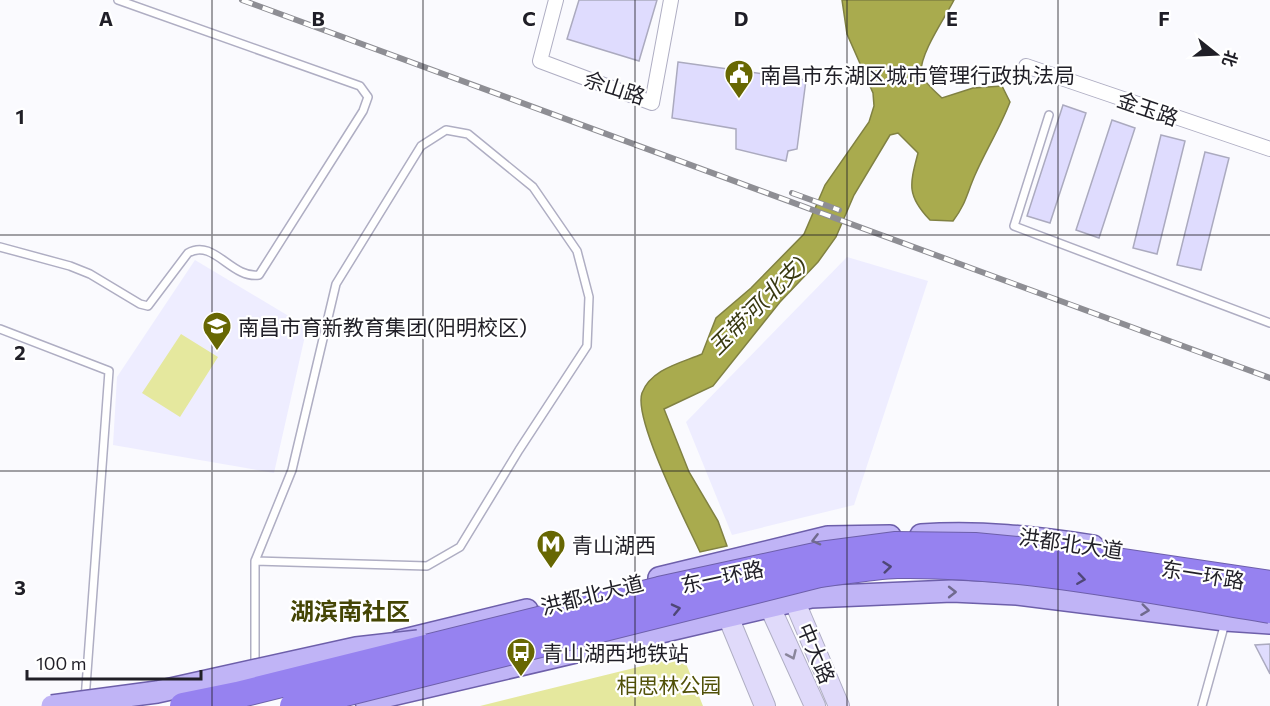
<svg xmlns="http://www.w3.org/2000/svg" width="1270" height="706" font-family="Commissioner,'Noto Sans SC',sans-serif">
  <rect width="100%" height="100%" fill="#fafafe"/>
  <path fill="#eeedff" d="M847 257 928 281 854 505 732 535 686 422Z
    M195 260 307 327 274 473 113 445 117 377Z"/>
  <path fill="#e5e89e" d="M181 334 218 357 180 417 142 393Z
    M683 656 703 706H480Z"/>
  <path fill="#a9ab4e" stroke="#808142" stroke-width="1.5" d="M842 0H954C945 18 920 53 921 73 922 81 936 92 942 98L973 88 1002 86 1010 102C1000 128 986 150 975 175 967 193 966 204 953 221L930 220C906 195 910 184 918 153L898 133 890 135 854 195 836 237 818 262 780 302 713 386 664 409 689 472 718 521 727 546 700 552C687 524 633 419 642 393 651 369 681 363 702 354L716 318 751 288 804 234 825 185 869 122 874 106 873 93 847 34Z"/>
  <path fill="#dfdcfe" stroke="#abaabf" stroke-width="1.5" d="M579 0H657L639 61 567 39Z
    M678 62 806 80 797 149 788 151 786 161 736 149V129L672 118Z
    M1063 105 1086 113 1050 223 1027 216Z
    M1112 120 1135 128 1099 238 1076 230Z
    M1161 135 1185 141 1157 254 1133 248Z
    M1205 152 1229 158 1201 270 1177 265Z
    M1270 644V674L1255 645Z"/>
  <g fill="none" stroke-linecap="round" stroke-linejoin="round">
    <g stroke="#afaec3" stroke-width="10">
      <path id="lane" d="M1049 115 1014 226 1270 323
        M0 247 70 266 90 274 140 304 148 306 188 253C214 238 231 279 259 275L363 111 368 97 360 86 118 0
        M0 329 109 371 85 700
        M255 668V561L292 470 336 284 421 146 446 130 468 134 533 187 577 251 589 297 587 346 519 450 460 547 427 566 255 561
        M1202 706 1225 623"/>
    </g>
    <g stroke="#afaec3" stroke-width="16">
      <path id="street" d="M556 0 540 61 652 103 671 0
        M1026 66 1270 149"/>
    </g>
    <g stroke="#afaec3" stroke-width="22">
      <path id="secondary" d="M794 600 839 706
        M722 602 765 706
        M769 605 815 706"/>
    </g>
    <g stroke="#6d5faa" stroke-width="24">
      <path id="primary" d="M921 535C981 531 1034 537 1093 546
        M659 578 828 537 890 536
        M400 641 527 610
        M366 701 811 597 952 591 1017 594 1225 620 1270 623"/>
    </g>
    <use href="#lane" stroke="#fff" stroke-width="7"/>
    <use href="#street" stroke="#fff" stroke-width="14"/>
    <use href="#secondary" stroke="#e0dafa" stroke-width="20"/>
    <use href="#primary" stroke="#c0b4f6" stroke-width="21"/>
    <g stroke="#8e8e94" stroke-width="6">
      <path id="rail" d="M242 0 1270 378
        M792 193 839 210"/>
    </g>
    <use href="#rail" stroke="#fff" stroke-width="4" stroke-dasharray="11" stroke-linecap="butt"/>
    <g stroke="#6d5faa" stroke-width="24" stroke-linecap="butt">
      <path id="primary-bridge" d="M52 706 157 692 356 648 418 641"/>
    </g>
    <g stroke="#6d5faa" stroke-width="28" stroke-linecap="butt">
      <path id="highway-bridge" d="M183 706 237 695 659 590 820 555 896 545 975 546 1083 556 1270 584
        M293 706 820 574C845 571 872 566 897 565 1022 563 1147 590 1270 610"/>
    </g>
    <use href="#primary-bridge" stroke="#c0b4f6" stroke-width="21"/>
    <use href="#highway-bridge" stroke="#9682f0" stroke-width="26"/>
  </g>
  <defs><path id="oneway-chevron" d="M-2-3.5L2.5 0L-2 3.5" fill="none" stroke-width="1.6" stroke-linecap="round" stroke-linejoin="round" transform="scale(1.5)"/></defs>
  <g stroke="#706a8e">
    <use href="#oneway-chevron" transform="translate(816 540) rotate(166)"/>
    <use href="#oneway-chevron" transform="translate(952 592)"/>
    <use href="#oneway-chevron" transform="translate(1145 610) rotate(7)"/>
  </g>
  <g stroke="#4f4777">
    <use href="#oneway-chevron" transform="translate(887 567) rotate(-6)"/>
    <use href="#oneway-chevron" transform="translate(1081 579) rotate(8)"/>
    <use href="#oneway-chevron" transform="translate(676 609) rotate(-13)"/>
  </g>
  <use stroke="#8a869b" href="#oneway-chevron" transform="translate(792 655) rotate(66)"/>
  <path fill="none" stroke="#201f27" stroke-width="1.5" stroke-opacity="0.55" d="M212 0V706M423 0V706M635 0V706M847 0V706M1058 0V706M0 235H1270M0 471H1270"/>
  <defs>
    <g id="civic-pin" transform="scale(1.5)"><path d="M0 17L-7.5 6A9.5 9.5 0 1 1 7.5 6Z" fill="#676702" stroke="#fff"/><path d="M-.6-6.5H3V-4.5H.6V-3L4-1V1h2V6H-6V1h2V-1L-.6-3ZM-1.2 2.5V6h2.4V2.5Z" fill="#fff"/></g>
    <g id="school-pin" transform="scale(1.5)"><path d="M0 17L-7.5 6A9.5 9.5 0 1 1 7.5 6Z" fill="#676702" stroke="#fff"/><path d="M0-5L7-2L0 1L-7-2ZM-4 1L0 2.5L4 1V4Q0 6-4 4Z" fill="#fff"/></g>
    <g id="metro-pin" transform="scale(1.5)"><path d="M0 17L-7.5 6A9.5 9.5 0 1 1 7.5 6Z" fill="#676702" stroke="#fff"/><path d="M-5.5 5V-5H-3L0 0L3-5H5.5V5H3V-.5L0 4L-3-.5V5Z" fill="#fff"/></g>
    <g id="bus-pin" transform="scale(1.5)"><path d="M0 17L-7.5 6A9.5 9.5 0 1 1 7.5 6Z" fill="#676702" stroke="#fff"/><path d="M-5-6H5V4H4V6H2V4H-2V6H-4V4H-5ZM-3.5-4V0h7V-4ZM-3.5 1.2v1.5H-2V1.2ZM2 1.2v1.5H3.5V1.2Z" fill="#fff"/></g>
  </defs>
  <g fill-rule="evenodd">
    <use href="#civic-pin" x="739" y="74"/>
    <use href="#school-pin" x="217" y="326"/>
    <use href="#metro-pin" x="551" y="544"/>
    <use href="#bus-pin" x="521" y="652"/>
  </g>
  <g text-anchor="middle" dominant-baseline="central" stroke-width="4.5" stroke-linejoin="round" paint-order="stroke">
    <g font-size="21" fill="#201f27" stroke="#fff" text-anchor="start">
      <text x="760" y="74">南昌市东湖区城市管理行政执法局</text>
      <text x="238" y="326">南昌市育新教育集团(阳明校区)</text>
      <text x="572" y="544">青山湖西</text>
      <text x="542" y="652">青山湖西地铁站</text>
    </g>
    <g font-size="21" fill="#201f27" stroke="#fff">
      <text transform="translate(615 87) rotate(18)">佘山路</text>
      <text transform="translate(1148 108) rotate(19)">金玉路</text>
      <text transform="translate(1071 543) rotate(8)">洪都北大道</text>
      <text transform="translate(1203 574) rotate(9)">东一环路</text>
      <text transform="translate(722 576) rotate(-12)">东一环路</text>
      <text transform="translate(592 594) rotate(-14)">洪都北大道</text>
      <text transform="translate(817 653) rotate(67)">中大路</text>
    </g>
    <g font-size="21" fill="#515108" stroke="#fff">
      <text x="669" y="684">相思林公园</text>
    </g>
    <g font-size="22" font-style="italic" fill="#383911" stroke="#fff">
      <text transform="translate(757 305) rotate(-45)">玉带河(北支)</text>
    </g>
    <g font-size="24" font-weight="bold" fill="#444504" stroke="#fff">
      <text x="350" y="610">湖滨南社区</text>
    </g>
  </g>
  <g font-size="20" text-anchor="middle" font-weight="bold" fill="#201f27" stroke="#fff" stroke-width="4.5" stroke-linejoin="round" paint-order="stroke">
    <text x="106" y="26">A</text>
    <text x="318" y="26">B</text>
    <text x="529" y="26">C</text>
    <text x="741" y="26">D</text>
    <text x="952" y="26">E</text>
    <text x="1164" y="26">F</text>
    <text x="20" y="124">1</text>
    <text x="20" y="360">2</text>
    <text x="20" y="595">3</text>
  </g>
  <g transform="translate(1216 54) rotate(108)" stroke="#ffffff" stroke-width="4.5" paint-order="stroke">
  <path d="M0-4.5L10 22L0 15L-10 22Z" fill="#201f27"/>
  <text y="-9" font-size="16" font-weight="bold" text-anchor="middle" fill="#201f27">北</text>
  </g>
  <path d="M27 670v9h174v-9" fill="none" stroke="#201f27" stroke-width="3"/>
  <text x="36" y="670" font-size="18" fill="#201f27" stroke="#ffffff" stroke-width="4.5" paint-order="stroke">100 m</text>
</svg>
